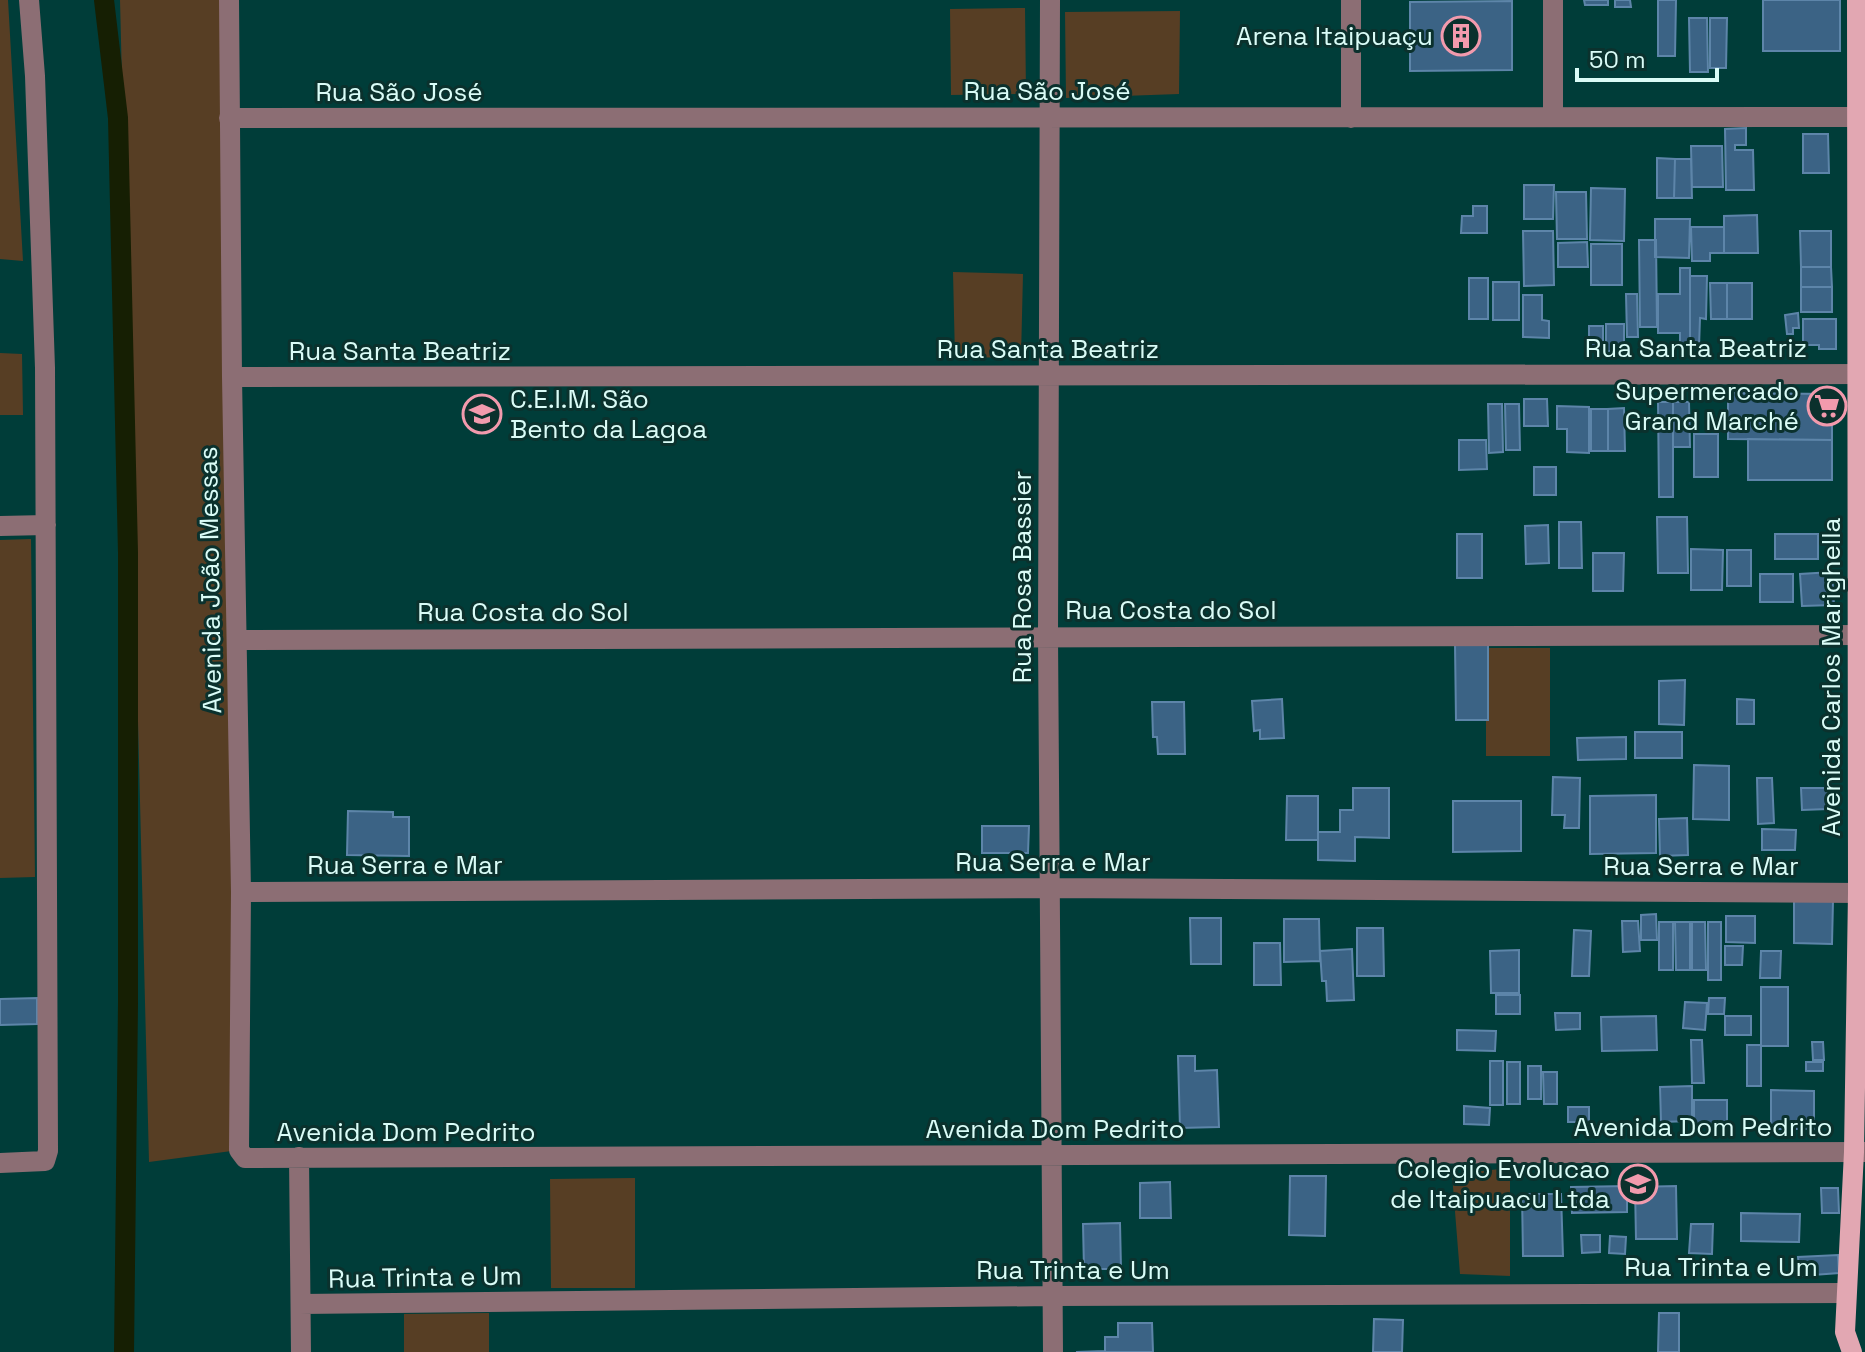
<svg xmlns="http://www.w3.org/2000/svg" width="1865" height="1352" font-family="'Space Grotesk',sans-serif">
  <rect width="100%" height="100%" fill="#003d39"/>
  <path fill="#573e24" d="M0 0H8L23 261 0 259Z
    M120 0H220L239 1150 149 1162Z
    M1025 8 1026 94 951 95 950 9Z
    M1180 11 1179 94 1066 98 1065 12Z
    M953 272 1023 274 1021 357 955 358Z
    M0 353 22 354 23 415H0Z
    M31 539 35 877 0 878V540Z
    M1486 648H1550V756H1486Z
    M1510 1168V1276L1460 1274 1452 1174Z
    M635 1178V1288H551L550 1179Z
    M489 1313V1352H404V1314Z"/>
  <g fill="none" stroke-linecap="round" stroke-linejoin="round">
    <path stroke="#161f03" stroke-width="20" d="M104 0 118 118 128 553V1003L124 1352"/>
  </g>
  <path fill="#3b6385" stroke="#5d85a9" stroke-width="2" d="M1584 0H1608V5H1585Z
    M1615 0H1630L1631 7H1615Z
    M1658 0H1676L1675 56H1658Z
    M1763 0H1840V51H1763Z
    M1512 1V70L1410 71V2Z
    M1689 18H1707L1708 72H1690Z
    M1710 18H1727L1726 68H1710Z
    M1746 128V145H1735V150H1753L1754 190H1726L1725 129Z
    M1803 134H1828L1829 173H1803Z
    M1691 146H1722L1723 187H1692Z
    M1657 158 1675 159 1674 198H1657Z
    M1675 159H1691L1692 198H1674Z
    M1524 185H1554L1553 219H1524Z
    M1591 188 1625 189 1624 241 1590 240Z
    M1556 192H1586L1587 239H1557Z
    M1473 206H1487V233H1461L1462 216H1473Z
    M1757 215 1758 253H1724V216Z
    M1655 219H1690L1689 258 1655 257Z
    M1691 227H1724V253H1710V261H1692Z
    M1523 231H1553L1554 285 1524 286Z
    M1800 231H1831V267H1801Z
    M1639 240H1656L1657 327H1640Z
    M1587 242 1588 267H1558V243Z
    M1591 244H1622V285H1591Z
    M1801 267H1831L1832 287H1801Z
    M1680 268H1690V347H1680V333H1658V294H1680Z
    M1690 276H1707L1706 319 1700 318 1699 347H1690Z
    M1469 278H1488V319H1469Z
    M1493 282H1519V320H1493Z
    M1710 283H1727V319H1711Z
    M1727 283H1752V319H1727Z
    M1801 287H1832V312H1801Z
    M1626 294H1637L1638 337H1627Z
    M1523 295H1542V320L1549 321V338L1523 337Z
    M1798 313 1799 328H1793V334H1787L1785 315Z
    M1803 319H1836V349H1819V345H1803Z
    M1606 324H1624V351H1606Z
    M1589 326H1603V351H1589Z
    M1728 393 1832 394V440L1728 439Z
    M1524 399H1547L1548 426H1524Z
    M1658 402H1673V497H1659Z
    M1673 402H1689L1690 447H1673Z
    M1488 404H1502L1503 452 1489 453Z
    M1505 404H1519L1520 450H1506Z
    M1557 406 1589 407V453L1567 452V429H1557Z
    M1624 408 1625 451H1608V409Z
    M1591 409H1608V451H1591Z
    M1694 434H1718V477H1694Z
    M1748 439 1832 440V480H1748Z
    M1459 440H1486L1487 469 1459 470Z
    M1534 467H1556V495H1534Z
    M1657 517H1687L1688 573H1658Z
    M1559 522H1581L1582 568H1559Z
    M1548 525 1549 563 1526 564 1525 526Z
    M1457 534H1482V578H1457Z
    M1775 534H1818V559H1775Z
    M1691 549 1723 550 1722 590H1691Z
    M1727 550H1751V586H1727Z
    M1593 553H1624L1623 591H1593Z
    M1832 572 1834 605 1802 606 1800 574Z
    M1760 574H1793V602H1760Z
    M1455 644H1488V720H1456Z
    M1685 680 1684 725 1659 724V681Z
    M1282 699 1284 738 1260 739V730L1254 731 1252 701Z
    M1737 699 1754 700V724H1737Z
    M1152 702H1184L1185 754H1158L1157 737H1153Z
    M1635 732H1682V758H1635Z
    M1626 737V759L1578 760 1577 738Z
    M1694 765 1729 766V820L1693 819Z
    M1553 777 1580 778 1579 828H1564L1565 815H1552Z
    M1757 778H1772L1774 823 1758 824Z
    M1353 788H1389V838L1355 837V861L1318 860V832H1340V810H1353Z
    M1801 788H1827L1828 809 1802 810Z
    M1656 795V853L1590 854V796Z
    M1287 796H1318V840H1286Z
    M1453 801H1521V851L1453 852Z
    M348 811 393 812V817H409V856L347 855Z
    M1687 818 1688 855 1660 856 1659 819Z
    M982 826H1029L1028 853H982Z
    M1762 829 1796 830 1795 850H1762Z
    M1794 901H1833L1832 944 1794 943Z
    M1656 914 1657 940H1641V915Z
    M1726 916H1755V943L1726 942Z
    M1190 918H1221V964H1191Z
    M1284 919H1319L1320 961 1284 962Z
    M1622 921H1638L1640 951 1623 952Z
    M1659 922H1673V970H1659Z
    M1675 922H1690V970H1676Z
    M1692 922H1705L1706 970H1692Z
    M1708 922H1721V980H1708Z
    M1357 928H1383L1384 976H1357Z
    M1574 930 1591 931 1589 976H1572Z
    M1254 943H1280L1281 985H1254Z
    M1725 946H1743L1742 965H1725Z
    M1352 949 1354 1000 1327 1001 1326 981H1322L1320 951Z
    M1519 950V993H1491L1490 951Z
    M1761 951H1781L1780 978H1760Z
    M1761 987H1788V1046H1761Z
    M1496 995H1520V1014H1496Z
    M37 998V1024L0 1025V999Z
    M1709 998H1725L1724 1014H1708Z
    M1685 1002 1707 1003 1705 1030 1683 1028Z
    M1555 1013H1580V1029L1556 1030Z
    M1656 1016 1657 1050 1602 1051 1601 1017Z
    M1725 1016H1751V1035H1725Z
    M1457 1030 1496 1031 1495 1051 1457 1050Z
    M1691 1040H1702L1704 1083H1692Z
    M1812 1042H1823L1824 1060H1813Z
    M1747 1045H1761V1086H1747Z
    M1178 1056H1195V1071L1217 1070 1219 1127 1180 1128Z
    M1490 1061H1503V1105H1490Z
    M1507 1062H1520V1104H1507Z
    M1806 1062H1823V1071H1806Z
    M1528 1066H1541V1099H1528Z
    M1543 1072H1557V1104H1544Z
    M1692 1086V1121L1661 1122 1660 1087Z
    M1771 1090 1814 1091V1129H1771Z
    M1694 1100H1727V1125H1694Z
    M1464 1106 1490 1108 1489 1125 1464 1124Z
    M1568 1107H1589V1122H1568Z
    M1290 1176H1326L1325 1236 1289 1235Z
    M1170 1182 1171 1218H1140V1183Z
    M1627 1186V1212L1572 1213 1571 1187Z
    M1676 1186 1677 1239H1636L1635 1187Z
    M1821 1188H1838L1839 1213H1822Z
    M1522 1194H1561L1563 1256H1523Z
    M1741 1213 1800 1214 1799 1242 1741 1241Z
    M1120 1223 1121 1269H1084L1083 1224Z
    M1691 1224H1713L1712 1254 1689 1253Z
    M1581 1235H1600V1252L1582 1253Z
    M1610 1236 1626 1237 1625 1254 1609 1253Z
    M1838 1255 1839 1273 1800 1276 1798 1257Z
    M1659 1313H1679V1352H1658Z
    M1374 1319 1403 1320 1402 1352H1373Z
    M1118 1323H1152L1153 1352H1076L1105 1351V1337H1118Z"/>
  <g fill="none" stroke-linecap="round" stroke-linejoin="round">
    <path stroke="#8c6e74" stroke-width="20" d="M229 0 232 377 241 892 239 1150 245 1158 1865 1152
      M1050 0 1048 636 1053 1352
      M1553 0V117
      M229 118 1865 117
      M1351 118V0
      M232 377 1865 374
      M0 526 46 525
      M237 640 1865 635
      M241 892 1049 888 1865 893
      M299 1157 301 1352
      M0 1163 45 1161 48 1151 45 368 35 76 29 0
      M301 1304 1053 1296 1846 1293"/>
    <path stroke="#e2a7b2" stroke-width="20" d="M1852 1352 1845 1332 1854 1152 1858 893 1857 0"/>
  </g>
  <defs>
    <g id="building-ring" transform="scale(2)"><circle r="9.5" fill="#0b312d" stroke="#f29aad" stroke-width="1.5"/><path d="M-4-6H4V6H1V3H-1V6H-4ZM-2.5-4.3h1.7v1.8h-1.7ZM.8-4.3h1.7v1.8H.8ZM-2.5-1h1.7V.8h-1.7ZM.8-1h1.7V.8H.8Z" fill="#f29aad"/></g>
    <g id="supermarket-ring" transform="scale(2)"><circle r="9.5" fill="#0b312d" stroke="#f29aad" stroke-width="1.5"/><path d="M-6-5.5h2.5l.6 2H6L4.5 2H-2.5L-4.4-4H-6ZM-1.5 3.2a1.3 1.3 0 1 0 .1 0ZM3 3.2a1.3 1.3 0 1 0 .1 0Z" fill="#f29aad"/></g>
    <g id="school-ring" transform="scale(2)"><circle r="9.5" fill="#0b312d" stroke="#f29aad" stroke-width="1.5"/><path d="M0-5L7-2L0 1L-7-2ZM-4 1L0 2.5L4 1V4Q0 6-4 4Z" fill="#f29aad"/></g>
  </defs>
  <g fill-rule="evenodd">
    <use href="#building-ring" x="1461" y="36"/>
    <use href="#supermarket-ring" x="1827" y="406"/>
    <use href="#school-ring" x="482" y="414"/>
    <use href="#school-ring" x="1638" y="1184"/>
  </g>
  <g text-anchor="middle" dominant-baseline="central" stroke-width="6" stroke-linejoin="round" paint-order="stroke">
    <g font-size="26" fill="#dafcf7" stroke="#0b312d" text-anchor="end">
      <text x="1433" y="36">Arena Itaipuaçu</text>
      <text x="1799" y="391">Supermercado<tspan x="1799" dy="30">Grand Marché</tspan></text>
      <text x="510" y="399" text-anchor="start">C.E.I.M. São<tspan x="510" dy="30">Bento da Lagoa</tspan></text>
      <text x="1610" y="1169">Colegio Evolucao<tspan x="1610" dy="30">de Itaipuacu Ltda</tspan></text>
    </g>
    <g font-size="26" fill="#dafcf7" stroke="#0b312d">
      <text x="1047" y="91">Rua São José</text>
      <text x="399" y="92">Rua São José</text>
      <text x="1696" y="348">Rua Santa Beatriz</text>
      <text x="1048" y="349">Rua Santa Beatriz</text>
      <text x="400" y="351">Rua Santa Beatriz</text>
      <text transform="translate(1022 577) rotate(-90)">Rua Rosa Bassier</text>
      <text transform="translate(210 580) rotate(-91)">Avenida João Messas</text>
      <text x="1171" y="610">Rua Costa do Sol</text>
      <text x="523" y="612">Rua Costa do Sol</text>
      <text transform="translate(1831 677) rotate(-90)">Avenida Carlos Marighella</text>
      <text x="1053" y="862">Rua Serra e Mar</text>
      <text x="405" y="865">Rua Serra e Mar</text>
      <text x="1701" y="866">Rua Serra e Mar</text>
      <text x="1703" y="1127">Avenida Dom Pedrito</text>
      <text x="1055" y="1129">Avenida Dom Pedrito</text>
      <text x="406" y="1132">Avenida Dom Pedrito</text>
      <text x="1721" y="1267">Rua Trinta e Um</text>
      <text x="1073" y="1270">Rua Trinta e Um</text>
      <text transform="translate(425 1277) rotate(-1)">Rua Trinta e Um</text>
    </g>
  </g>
  <path d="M1577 68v12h140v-12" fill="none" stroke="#dafcf7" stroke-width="4"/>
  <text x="1589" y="68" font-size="24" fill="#dafcf7" stroke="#0b312d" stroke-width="6" paint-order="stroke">50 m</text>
</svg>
